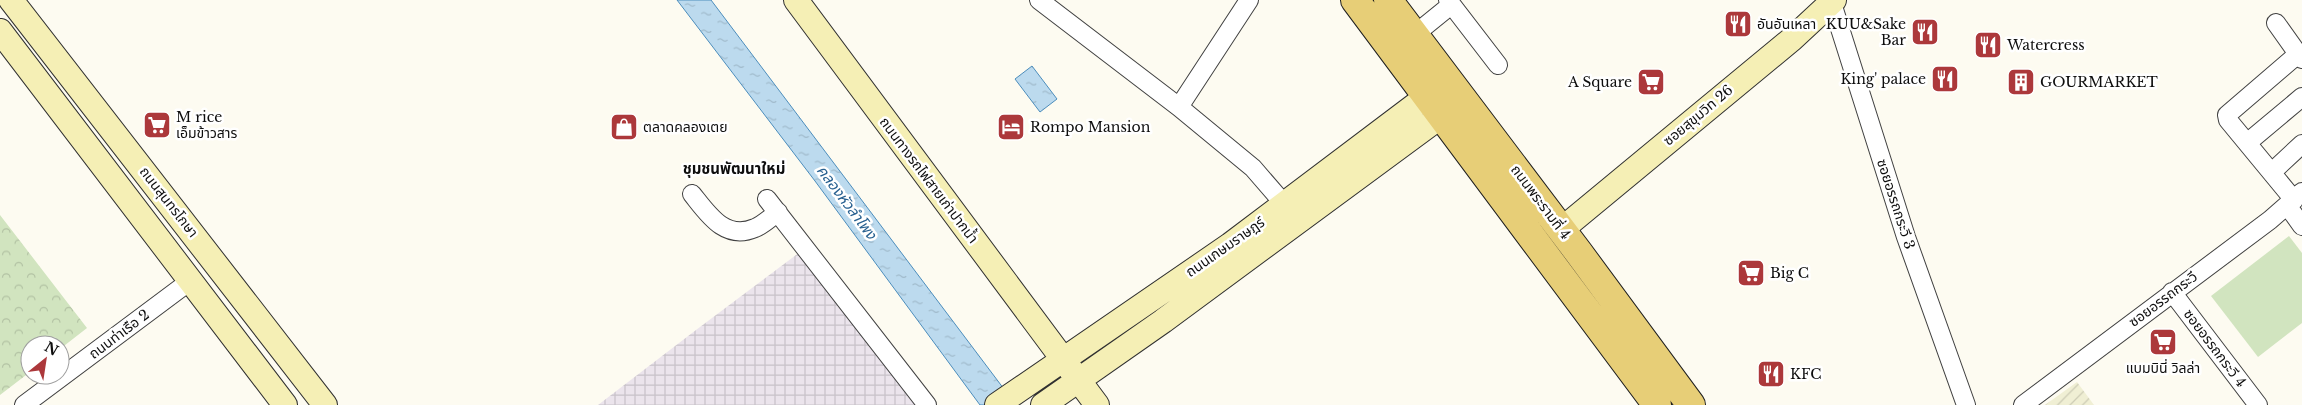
<svg xmlns="http://www.w3.org/2000/svg" width="2302" height="405" font-family="'Libre Baskerville','Noto Sans Thai',serif">
  <defs>
    <pattern id="industrial-grid" width="8" height="8" patternUnits="userSpaceOnUse" patternTransform="scale(1.25)"><rect width="8" height="8" fill="#ebe4ec"/><path d="M0 4h8M4 0v8" fill="none" stroke="#c8c2c9"/></pattern>
    <pattern id="farmland-furrows" width="10" height="10" patternUnits="userSpaceOnUse" patternTransform="scale(1.25)"><rect width="10" height="10" fill="#f0efd4"/><path d="M-1 1l2-2M0 10L10 0M9 11l2-2" fill="none" stroke="#cdccb5"/></pattern>
    <pattern id="park-crowns" width="20" height="18" patternUnits="userSpaceOnUse" patternTransform="scale(1.25)"><rect width="20" height="18" fill="#d1e4bf"/><path d="M2 6a3 3 0 1 1 6 0M12 15a3 3 0 1 1 6 0" fill="none" stroke="#b2c2a3"/></pattern>
    <pattern id="water-ripples" width="26" height="14" patternUnits="userSpaceOnUse" patternTransform="scale(1.25)"><rect width="26" height="14" fill="#bcdaee"/><path d="M2 4q2-2 4 0t4 0M15 11q2-2 4 0t4 0" fill="none" stroke="#a0bacb"/></pattern>
  </defs>
  <rect width="100%" height="100%" fill="#fdfbf1"/>
  <path fill="url(#industrial-grid)" d="M804 249 923 405H598L696 330Z"/>
  <path fill="url(#farmland-furrows)" d="M2077 382 2094 405H2045Z"/>
  <path fill="#d1e4bf" d="M2289 236 2302 253V323L2258 357 2211 296Z"/>
  <path fill="url(#park-crowns)" d="M0 215 87 328 60 349V345H30V372L0 395Z"/>
  <path fill="url(#water-ripples)" stroke="#4c8dbc" d="M677 0H711L1016 405H980L815 181Z
    M1032 66 1057 99 1040 112 1015 79Z"/>
  <g fill="none" stroke-linecap="round" stroke-linejoin="round">
    <g stroke="#414141" stroke-width="20">
      <path id="street" d="M1039 0 1179 107 1253 168 1285 205
        M1448 0 1498 65
        M1831 0 1906 237 1966 405
        M2276 23 2298 54
        M1414 35 1451 5
        M1179 107 1249 0
        M2247 143 2302 97
        M2272 172 2302 144
        M692 194C708 214 725 241 755 228 763 225 771 217 778 212
        M767 199 927 405
        M2294 200 2228 120 2227 115 2298 54 2302 59
        M2287 205 2302 226
        M2172 292 2258 405
        M24 405 190 281
        M2023 405 2270 220 2302 192"/>
    </g>
    <g stroke="#303030" stroke-width="26">
      <path id="secondary" d="M11 0 325 405
        M796 0 1097 405
        M0 31 285 405
        M1561 230 1792 39 1834 0
        M997 405 1230 245 1442 85
        M1043 405 1163 321 1456 105"/>
    </g>
    <g stroke="#1f1f1f" stroke-width="30">
      <path id="primary" d="M1355 0 1657 405
        M1388 0 1579 253 1691 405"/>
    </g>
    <use href="#street" stroke="#fff" stroke-width="18"/>
    <use href="#secondary" stroke="#f5efb5" stroke-width="24"/>
    <use href="#primary" stroke="#e7ce77" stroke-width="28"/>
  </g>
  <defs>
    <g id="restaurant-square" transform="scale(1.4375)"><rect x="-9" y="-9" width="18" height="18" rx="4" fill="#ac383b" stroke="#fff"/><path d="M-5-6h1v4h1v-4h1v4h1v-4h1v5L-1.5 .5V6h-2V.5L-5-1ZM5-6V6H3V1.5H1.5Q1.5-4 5-6Z" fill="#fff"/></g>
    <g id="supermarket-square" transform="scale(1.4375)"><rect x="-9" y="-9" width="18" height="18" rx="4" fill="#ac383b" stroke="#fff"/><path d="M-6-5.5h2.5l.6 2H6L4.5 2H-2.5L-4.4-4H-6ZM-1.5 3.2a1.3 1.3 0 1 0 .1 0ZM3 3.2a1.3 1.3 0 1 0 .1 0Z" fill="#fff"/></g>
    <g id="building-square" transform="scale(1.4375)"><rect x="-9" y="-9" width="18" height="18" rx="4" fill="#ac383b" stroke="#fff"/><path d="M-4-6H4V6H1V3H-1V6H-4ZM-2.5-4.3h1.7v1.8h-1.7ZM.8-4.3h1.7v1.8H.8ZM-2.5-1h1.7V.8h-1.7ZM.8-1h1.7V.8H.8Z" fill="#fff"/></g>
    <g id="shop-square" transform="scale(1.4375)"><rect x="-9" y="-9" width="18" height="18" rx="4" fill="#ac383b" stroke="#fff"/><path d="M-5-2.5h2.3a2.7 3.5 0 0 1 5.4 0H5L5.5 6h-11ZM-1.5-2.5h3a1.5 2.3 0 0 0-3 0Z" fill="#fff"/></g>
    <g id="hotel-square" transform="scale(1.4375)"><rect x="-9" y="-9" width="18" height="18" rx="4" fill="#ac383b" stroke="#fff"/><path d="M-6-4.5h1.5V1H6V5H4.5V3h-9V5H-6ZM-4 0a1.8 1.8 0 1 1 3.6 0ZM.5 0V-2.5h3Q6-2.5 6 0Z" fill="#fff"/></g>
  </defs>
  <g fill-rule="evenodd">
    <use href="#restaurant-square" x="1738" y="24"/>
    <use href="#restaurant-square" x="1925" y="32"/>
    <use href="#restaurant-square" x="1988" y="45"/>
    <use href="#restaurant-square" x="1945" y="79"/>
    <use href="#supermarket-square" x="1651" y="82"/>
    <use href="#building-square" x="2021" y="82"/>
    <use href="#supermarket-square" x="157" y="125"/>
    <use href="#shop-square" x="624" y="127"/>
    <use href="#hotel-square" x="1011" y="127"/>
    <use href="#supermarket-square" x="1751" y="273"/>
    <use href="#supermarket-square" x="2163" y="342"/>
    <use href="#restaurant-square" x="1771" y="374"/>
  </g>
  <g text-anchor="middle" dominant-baseline="central" stroke-width="5" stroke-linejoin="round" paint-order="stroke">
    <g font-size="14" fill="#0e0e0e" stroke="#fff" text-anchor="start">
      <text x="1757" y="24">อันอันเหลา</text>
      <text x="1906" y="24" text-anchor="end">KUU&amp;Sake<tspan x="1906" dy="16">Bar</tspan></text>
      <text x="2007" y="45">Watercress</text>
      <text x="1926" y="79" text-anchor="end">King' palace</text>
      <text x="1632" y="82" text-anchor="end">A Square</text>
      <text x="2040" y="82">GOURMARKET</text>
      <text x="176" y="117">M rice<tspan x="176" dy="16">เอ็มข้าวสาร</tspan></text>
      <text x="643" y="127">ตลาดคลองเตย</text>
      <text x="1030" y="127">Rompo Mansion</text>
      <text x="1770" y="273">Big C</text>
      <text x="2163" y="368" text-anchor="middle">แบมบินี่ วิลล่า</text>
      <text x="1790" y="374">KFC</text>
    </g>
    <g font-size="14" fill="#0e0e0e" stroke="#fff">
      <text transform="translate(1698 115) rotate(-40)">ซอยสุขุมวิท 26</text>
      <text transform="translate(929 180) rotate(53)">ถนนทางรถไฟสายเก่าปากน้ำ</text>
      <text transform="translate(169 202) rotate(52)">ถนนสุนทรโกษา</text>
      <text transform="translate(1541 202) rotate(53)">ถนนพระรามที่ 4</text>
      <text transform="translate(1896 204) rotate(72)">ซอยอรรถกระวี 3</text>
      <text transform="translate(1225 247) rotate(-35)">ถนนเกษมราษฎร์</text>
      <text transform="translate(2163 299) rotate(-37)">ซอยอรรถกระวี</text>
      <text transform="translate(119 334) rotate(-37)">ถนนท่าเรือ 2</text>
      <text transform="translate(2215 348) rotate(53)">ซอยอรรถกระวี 4</text>
    </g>
    <g font-size="15" font-weight="bold" fill="#0e0e0e" stroke="#fff">
      <text x="734" y="168">ชุมชนพัฒนาใหม่</text>
    </g>
    <g font-size="15" font-style="italic" fill="#276090" stroke="#fff">
      <text transform="translate(847 202) rotate(53)">คลองหัวลำโพง</text>
    </g>
  </g>
  <g transform="translate(45 360) rotate(30)"><circle r="24" fill="#ffffff" stroke="#9f9f9f"/>
  <path d="M0-4L9 19L0 12L-9 19Z" fill="#ac383b"/>
  <text y="-8" font-size="14" font-weight="bold" text-anchor="middle" fill="#0e0e0e">N</text>
  </g>
</svg>
